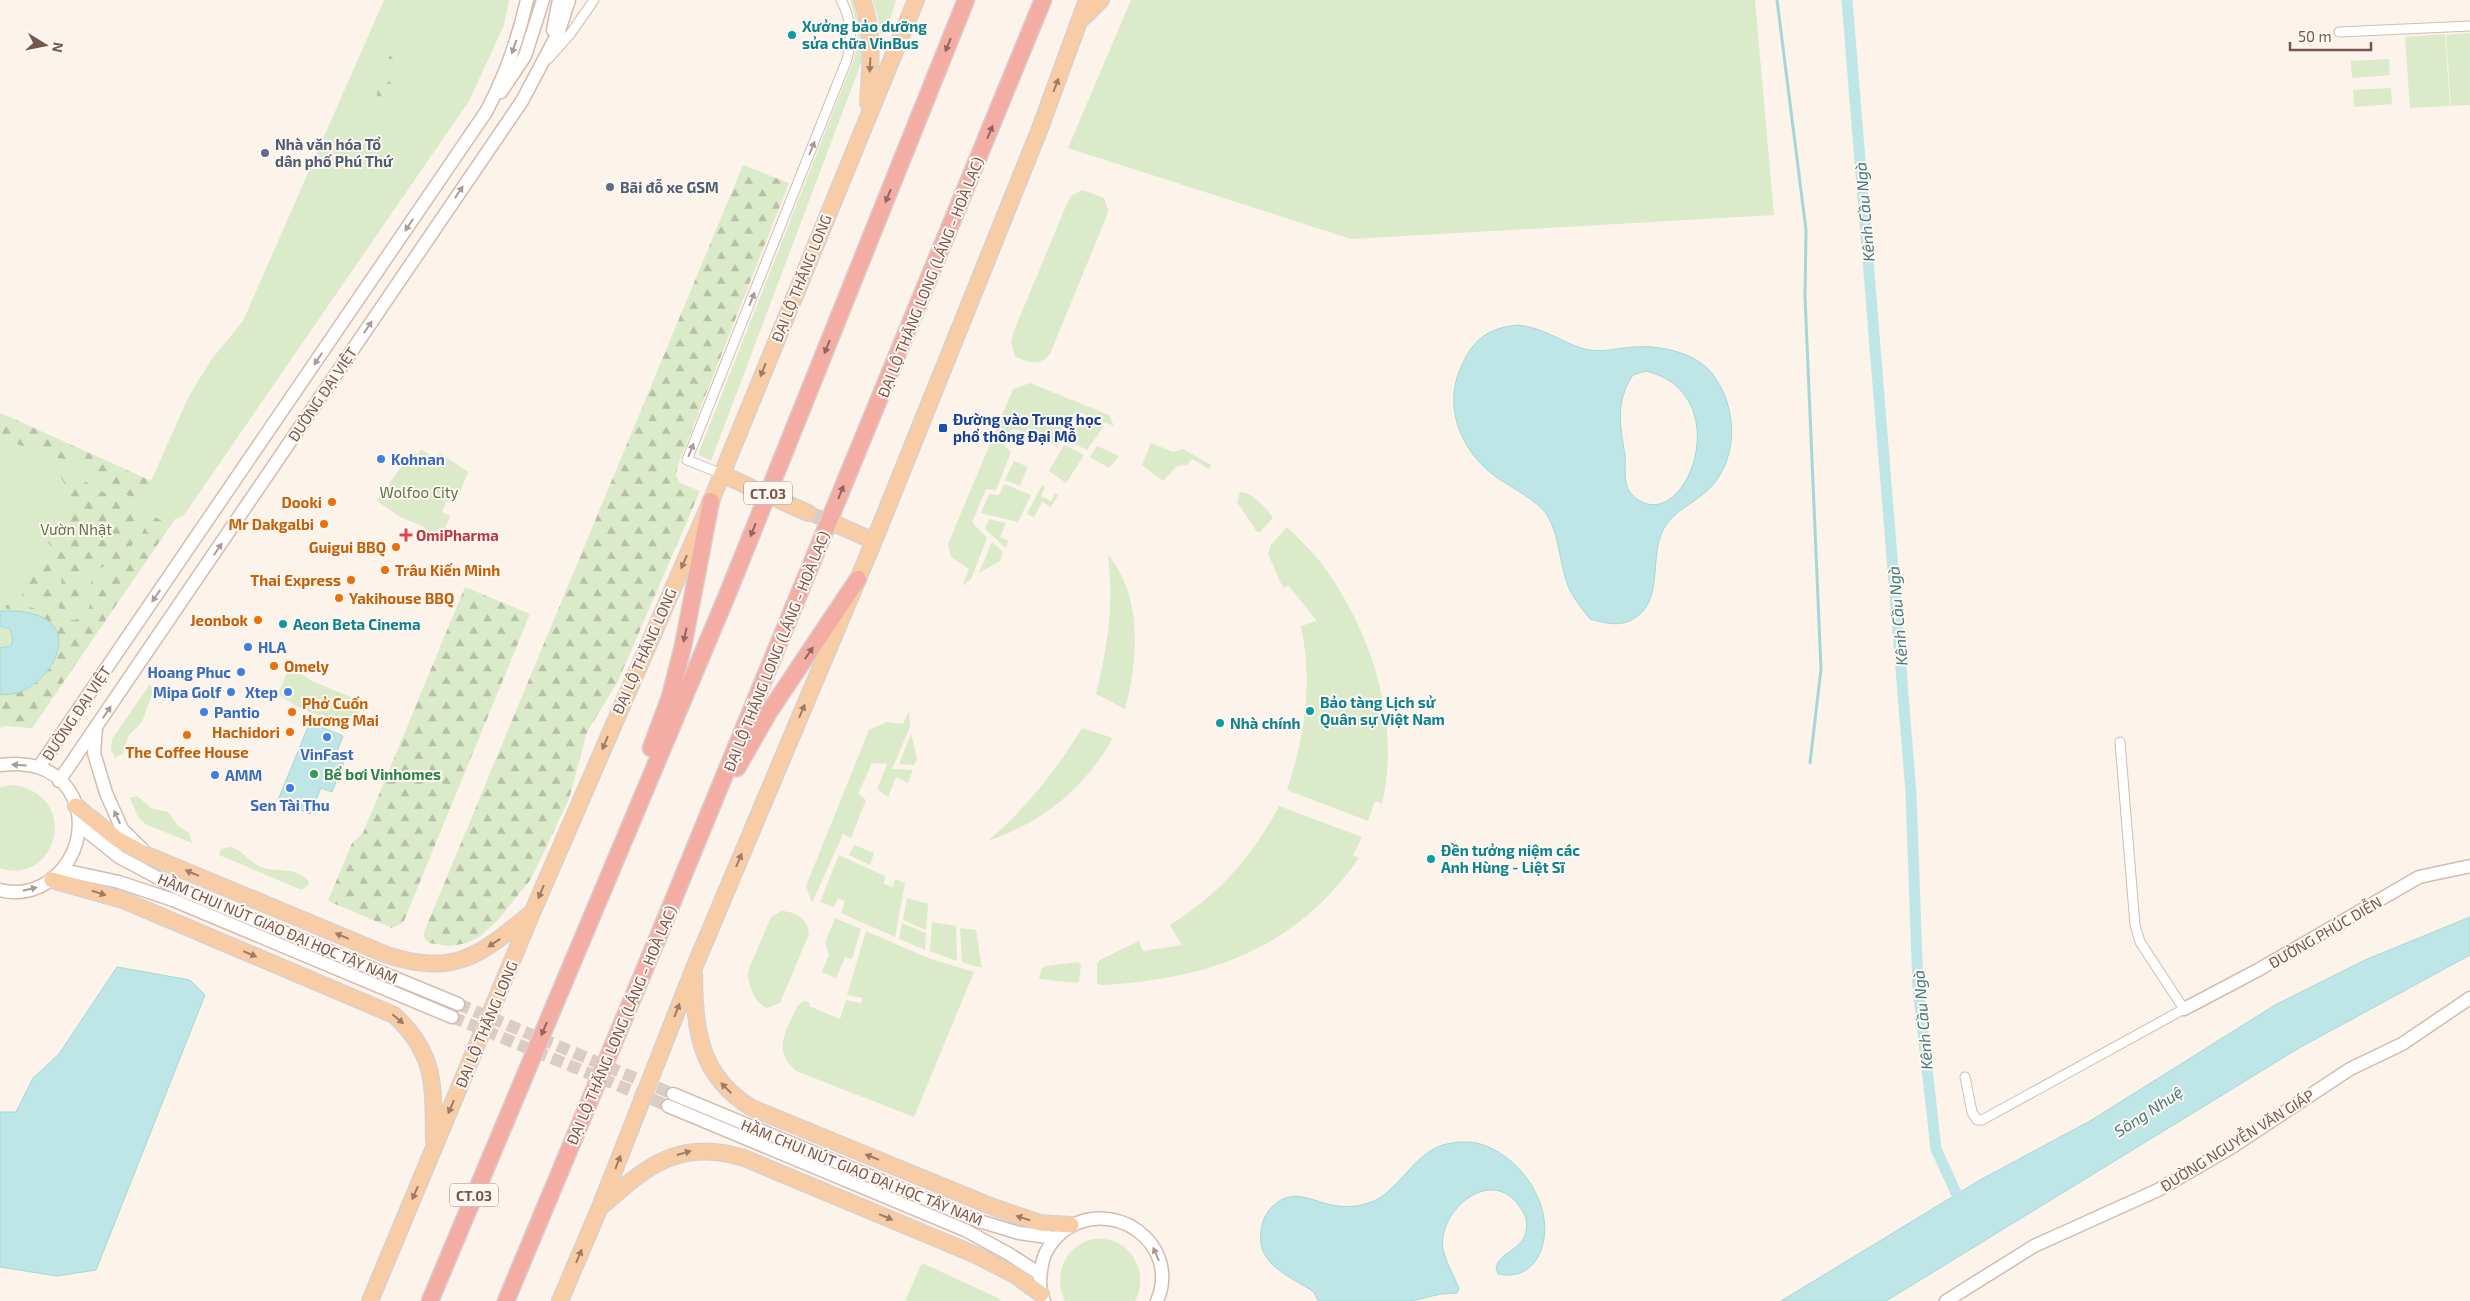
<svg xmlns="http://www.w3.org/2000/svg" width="2470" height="1301" font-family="'Exo 2',sans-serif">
  <defs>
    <pattern id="forest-firs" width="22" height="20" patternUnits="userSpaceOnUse" patternTransform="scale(1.25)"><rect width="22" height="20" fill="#dbeac9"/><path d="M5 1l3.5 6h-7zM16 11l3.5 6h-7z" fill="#b6c0a5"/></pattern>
  </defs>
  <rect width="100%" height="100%" fill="#fcf3eb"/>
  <path fill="#dbeac9" d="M384 0H509L504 25 469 101 184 515 175 519 32 728 5 726 0 728V413L151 481 189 396 211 360 243 321Z
    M850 0H857L866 50 711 461 699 455V452L854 59C860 38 857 21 850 0Z
    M872 0H896L888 26 883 33H880L877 14Z
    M1131 0H1755L1774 215 1351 239 1068 148Z
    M2470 33V105L2451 106 2446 35Z
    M2445 34 2450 106 2410 108 2405 37Z
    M2389 59 2390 75 2352 78 2351 61Z
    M2391 88 2392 104 2354 107 2353 90Z
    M1082 190 1104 198 1108 210 1107 215 1050 354C1039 367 1028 363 1015 356L1011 342 1013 333 1066 206 1071 196Z
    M1030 383 1109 415 1114 426 1076 411 1069 423 1056 419 1055 422 1067 428 1057 446 1025 432 1011 429 1004 446 1011 452 996 490 986 489 972 522 987 538 971 579 962 586 969 569 951 557 948 544 1013 389Z
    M1079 417 1104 426 1087 450 1066 440Z
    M1151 443 1173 452 1183 449 1211 465 1209 469 1192 459 1187 465 1177 466 1163 481 1142 465Z
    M1064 445 1084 455 1066 483 1049 471Z
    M1097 446 1119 456 1109 468 1090 457Z
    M421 449 435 459 440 453 468 472 458 498 451 495 448 502H446L442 512 450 516 442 536 424 531 425 527 400 517 377 501 412 451 418 455Z
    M1014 461 1028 467 1020 486 1005 480Z
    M1004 484 1031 495 1018 522 981 513 989 494 999 495Z
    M1042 485 1045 487 1041 496 1051 501 1055 493 1058 495 1051 507 1042 502 1034 517 1027 514Z
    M1240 492C1253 492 1266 508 1273 518L1260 532H1257L1237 502Z
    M989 519 1006 523 1000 537 1008 541 1006 548 985 529Z
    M1286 528 1289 529C1301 541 1315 554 1325 568 1372 634 1401 723 1382 804L1375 801 1368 821 1287 790C1305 736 1313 682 1301 626L1317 621 1289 586 1283 588 1268 554 1271 545Z
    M992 542 1003 552 1000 561 979 573Z
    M1108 555C1143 596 1138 661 1125 709L1096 694C1108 645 1114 605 1108 555Z
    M290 666 310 680 362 702 358 717 352 715 347 728 296 706 278 694Z
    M150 684 153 692 142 722 129 735 123 753 115 758 111 750 112 739Z
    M909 711 910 727 892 769 913 770 908 783 896 777 888 797 877 789 887 764 872 763 858 794 866 800 851 838 843 834 812 903 806 886 869 730 887 722 903 724Z
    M1082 728 1113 738C1084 789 1043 822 988 841 1026 808 1056 771 1082 728Z
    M911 734 917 758 914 765 899 764Z
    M14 785C83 797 55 887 0 868V787Z
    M137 796 151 808 168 812 178 826 189 833 192 843 145 824 138 817 130 798Z
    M1279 806 1362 837 1353 855 1359 858C1295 949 1210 979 1103 985L1097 984V964L1100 960 1139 941 1143 951 1182 945 1170 925C1219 895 1253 856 1279 806Z
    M854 845 874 853 870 865 849 855Z
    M230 847C244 850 250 864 264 868 279 872 298 867 309 882L308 885 302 890 219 855 221 849Z
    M839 855 885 876 884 884 893 887 895 879 905 883 895 937 841 913 845 901 838 898 834 907 820 902Z
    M907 898 928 904 926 930 903 920Z
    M782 911C796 912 808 919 809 934L780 1003 767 1008C755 1004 747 983 748 971L771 917Z
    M835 918 861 929 852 959 845 957 836 978 822 972 829 955 825 943Z
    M932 922 956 926 957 961 930 951Z
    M902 923 926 933 925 950 899 939Z
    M960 928 976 930 982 968 962 962Z
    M866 931 928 958 974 972 914 1117 796 1071C771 1049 787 1030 798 1005L805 1001 810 1003 809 1006 840 1019 846 1000 861 1003 863 998 847 995Z
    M1078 962 1081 965 1079 981 1076 983 1040 979 1039 977 1042 968 1046 966Z
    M1094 1239C1129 1235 1151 1271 1135 1301H1065C1052 1276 1065 1245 1094 1239Z
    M922 1263 998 1298 1001 1301H905Z"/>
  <path fill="url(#forest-firs)" d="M390 55 395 61 388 69V80L397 90 385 97 382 107 374 109 382 69Z
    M743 165 789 183 678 465 676 476 680 483 700 491 618 681 587 732 569 799 531 879 497 921 479 937 467 943 450 946 429 943 424 937V932Z
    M1 413 151 481 146 492 153 499 134 498 108 486 73 461 44 455 0 437Z
    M64 468 76 473 91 486 133 507 141 519C135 536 132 559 112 565 103 567 94 568 86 573L79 610 69 615 61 613C55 602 62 587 62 574 62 563 54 551 48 542 77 523 75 497 57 471Z
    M155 517 170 526 32 728 9 726 0 713V694L18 693 50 668 47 620 34 615 6 611V605C16 605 24 605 33 608 50 613 81 634 90 605 92 597 91 586 91 578 103 569 120 573 130 560 141 546 140 526 155 517Z
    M38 564H48L52 566 55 576 51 605 23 599 22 593 25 574Z
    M465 587 530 614 403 923 392 928 328 901 352 843 363 833Z"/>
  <path fill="#bfe6e6" stroke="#a5d7d7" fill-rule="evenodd" d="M1518 325C1544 328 1558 340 1581 348 1600 354 1616 348 1634 347 1659 345 1694 352 1711 372 1737 404 1740 455 1711 487 1697 502 1672 511 1663 530 1650 556 1662 596 1639 615 1624 628 1608 624 1590 619 1581 608 1570 594 1566 580 1559 558 1559 535 1547 515 1537 499 1507 486 1492 474 1460 448 1443 406 1461 367 1473 339 1488 328 1518 325ZM1646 371C1736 393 1690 525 1642 502 1634 498 1627 491 1626 482 1624 474 1626 464 1625 455 1620 425 1615 402 1633 375Z
    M0 611C107 607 44 703 0 694V648L11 646 13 640 10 629 0 626Z
    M310 722 343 736 335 756 345 760 332 792 321 788 310 814 278 800Z
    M2470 917V955L2299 1048 1886 1301H1781L1980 1180 2090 1121 2275 1005 2365 960Z
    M117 967 190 980 205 995 96 1270 57 1276 0 1267V1112H16L33 1078 59 1054Z
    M1458 1142C1464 1142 1471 1142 1477 1143 1507 1151 1532 1177 1541 1206 1552 1237 1539 1283 1498 1274L1496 1267C1501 1251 1523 1250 1526 1231 1528 1220 1525 1214 1519 1206 1491 1165 1437 1211 1443 1249 1446 1262 1454 1277 1459 1288L1457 1293 1441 1294 1411 1301H1318L1314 1292C1290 1276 1256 1265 1261 1231 1262 1221 1266 1212 1274 1205 1295 1186 1316 1204 1338 1206 1350 1208 1365 1205 1376 1200 1400 1187 1414 1156 1440 1146 1445 1144 1452 1143 1458 1142Z"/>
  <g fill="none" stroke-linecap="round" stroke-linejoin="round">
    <path stroke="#a5d7d7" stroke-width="3" d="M1777 0 1806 230 1805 297 1821 669 1810 763"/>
    <path stroke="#bfe6e6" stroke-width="11" d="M1847 0 1911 793 1918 988 1936 1149 1963 1208"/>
    <path stroke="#dbccc4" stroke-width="12" stroke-dasharray="12 6" stroke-linecap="butt" d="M458 1004 673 1094
      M452 1017 668 1106"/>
    <path stroke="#dbccc4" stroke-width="15" stroke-dasharray="15 8" stroke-linecap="butt" d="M808 513 833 523"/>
    <g stroke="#d1bcb2" stroke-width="11">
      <path id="street" d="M2339 32 2470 26
        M548 59 571 33 594 0
        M722 474 687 460 846 62C853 41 852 20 841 0
        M1965 1077 1972 1112 1977 1120H1982L2184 1009 2140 942 2135 925 2120 742"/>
    </g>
    <g stroke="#d4bbb0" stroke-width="15">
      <path id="secondary" d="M553 30 559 0
        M501 92 525 56 543 0
        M96 728 94 753 106 793 122 829 142 849
        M0 765C13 764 25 763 38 767 94 786 90 861 41 886 29 892 13 894 0 890
        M39 767 486 112C505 77 518 39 527 0
        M59 781 522 101 559 31 569 0
        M79 825 119 857 179 889 458 1004
        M63 870 119 882 173 900 452 1017
        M2184 1009 2258 970 2419 877 2470 866
        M673 1094 976 1220 1019 1233 1055 1238
        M668 1106 965 1230 1009 1254 1040 1274
        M1044 1301C1038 1288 1040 1274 1043 1260 1046 1249 1054 1239 1062 1232 1111 1194 1182 1243 1157 1301
        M1946 1301 2034 1246 2158 1190 2232 1147 2350 1069 2402 1044 2470 998"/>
    </g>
    <g stroke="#d9d0cd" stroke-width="18">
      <path id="primary" d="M862 0C875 34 870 68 868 103
        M1083 18 1101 0
        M722 474 752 488
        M779 500 808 513
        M833 523 874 541
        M76 806 117 839 147 855 387 955C454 976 478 957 529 915
        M52 880 123 900 394 1015C437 1055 433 1086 434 1141
        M694 974C695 1031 699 1076 752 1108L993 1207 1040 1223 1071 1225
        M603 1205C648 1165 681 1138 744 1158L976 1255 1015 1275 1041 1294
        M370 1301 532 913 711 501 916 0
        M560 1301 600 1207 694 968 874 541 1039 131 1087 0"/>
    </g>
    <g stroke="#d9d0cd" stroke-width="19">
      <path id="highway" d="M651 748 670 697 683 646 711 501
        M737 768 769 712 858 579
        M430 1301 728 593 966 0
        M506 1301 656 942 1043 0"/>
    </g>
    <use href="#street" stroke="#fff" stroke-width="9"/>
    <use href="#secondary" stroke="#fff" stroke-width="12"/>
    <use href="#primary" stroke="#f8cda6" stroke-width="15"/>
    <use href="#highway" stroke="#f4ada4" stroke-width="16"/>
  </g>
  <defs><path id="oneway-solid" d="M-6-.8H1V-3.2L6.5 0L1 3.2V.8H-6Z" transform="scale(1.25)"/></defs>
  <g fill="#90675f">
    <use href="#oneway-solid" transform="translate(948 45) rotate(112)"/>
    <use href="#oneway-solid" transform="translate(990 132) rotate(-68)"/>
    <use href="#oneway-solid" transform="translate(888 196) rotate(112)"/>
    <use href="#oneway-solid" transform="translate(827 347) rotate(112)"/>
    <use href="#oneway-solid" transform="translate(841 492) rotate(-68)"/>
    <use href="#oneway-solid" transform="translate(753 530) rotate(112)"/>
    <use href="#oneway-solid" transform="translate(685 635) rotate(102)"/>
    <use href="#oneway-solid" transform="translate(809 653) rotate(-56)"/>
    <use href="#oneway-solid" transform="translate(544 1029) rotate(113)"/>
  </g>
  <g fill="#ad9a95">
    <use href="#oneway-solid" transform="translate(514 47) rotate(109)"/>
    <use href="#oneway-solid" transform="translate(812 148) rotate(-68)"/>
    <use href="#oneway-solid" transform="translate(459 192) rotate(-56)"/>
    <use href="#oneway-solid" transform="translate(409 225) rotate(124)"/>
    <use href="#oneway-solid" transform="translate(752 299) rotate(-68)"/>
    <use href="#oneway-solid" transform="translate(368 327) rotate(-56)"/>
    <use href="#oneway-solid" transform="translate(318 359) rotate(124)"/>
    <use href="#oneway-solid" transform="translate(691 450) rotate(-68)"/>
    <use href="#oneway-solid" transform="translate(218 549) rotate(-56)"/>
    <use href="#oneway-solid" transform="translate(156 596) rotate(125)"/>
    <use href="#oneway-solid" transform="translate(107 712) rotate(-56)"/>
    <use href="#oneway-solid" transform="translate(19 765) rotate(-176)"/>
    <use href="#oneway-solid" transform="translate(117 817) rotate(-115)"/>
    <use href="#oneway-solid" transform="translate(30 889) rotate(-13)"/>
    <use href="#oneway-solid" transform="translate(1156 1254) rotate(-114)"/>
  </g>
  <g fill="#9e7a68">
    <use href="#oneway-solid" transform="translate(870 65) rotate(93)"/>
    <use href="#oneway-solid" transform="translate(1056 85) rotate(-69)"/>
    <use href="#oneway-solid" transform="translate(763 370) rotate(112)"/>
    <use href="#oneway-solid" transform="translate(684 562) rotate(114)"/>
    <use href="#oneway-solid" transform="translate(802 711) rotate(-67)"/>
    <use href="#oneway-solid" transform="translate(605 743) rotate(113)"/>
    <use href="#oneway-solid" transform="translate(739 860) rotate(-67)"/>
    <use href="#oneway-solid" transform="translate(192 873) rotate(-157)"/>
    <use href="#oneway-solid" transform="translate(541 892) rotate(113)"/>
    <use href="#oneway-solid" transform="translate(99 893) rotate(17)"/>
    <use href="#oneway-solid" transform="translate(342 936) rotate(-157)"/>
    <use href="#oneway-solid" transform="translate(494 943) rotate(146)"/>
    <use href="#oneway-solid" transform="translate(250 954) rotate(23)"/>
    <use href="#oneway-solid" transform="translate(677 1010) rotate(-69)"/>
    <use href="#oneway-solid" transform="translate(398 1019) rotate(40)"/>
    <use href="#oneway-solid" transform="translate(726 1088) rotate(-135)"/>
    <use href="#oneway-solid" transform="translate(451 1107) rotate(113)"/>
    <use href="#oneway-solid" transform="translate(684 1153) rotate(-16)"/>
    <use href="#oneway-solid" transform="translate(872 1157) rotate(-158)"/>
    <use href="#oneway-solid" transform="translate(618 1162) rotate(-69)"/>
    <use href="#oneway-solid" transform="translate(415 1193) rotate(113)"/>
    <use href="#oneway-solid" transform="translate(886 1217) rotate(23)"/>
    <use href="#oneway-solid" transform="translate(1023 1218) rotate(-163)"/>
    <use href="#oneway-solid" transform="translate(579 1256) rotate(-67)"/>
  </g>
  <g fill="#0f9aa8" stroke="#fff7f1" stroke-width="2">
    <circle cx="792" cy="35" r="5"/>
    <circle cx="283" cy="624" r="5"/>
    <circle cx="1310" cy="711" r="5"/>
    <circle cx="1220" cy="723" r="5"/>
    <circle cx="1431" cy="859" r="5"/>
  </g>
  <g fill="#5c6f8a" stroke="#fff7f1" stroke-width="2">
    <circle cx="265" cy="153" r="5"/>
    <circle cx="610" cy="187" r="5"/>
  </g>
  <rect fill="#1a4fb4" stroke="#fff7f1" stroke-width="2" x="938" y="423" width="10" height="10" rx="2.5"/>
  <g fill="#3f7fe0" stroke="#fff7f1" stroke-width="2">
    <circle cx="381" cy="459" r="5"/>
    <circle cx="248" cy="647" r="5"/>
    <circle cx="241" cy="672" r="5"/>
    <circle cx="231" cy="692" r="5"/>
    <circle cx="288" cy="692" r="5"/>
    <circle cx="204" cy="712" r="5"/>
    <circle cx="327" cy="737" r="5"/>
    <circle cx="215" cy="775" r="5"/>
    <circle cx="290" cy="788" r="5"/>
  </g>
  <g fill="#e8710a" stroke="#fff7f1" stroke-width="2">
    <circle cx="332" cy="502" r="5"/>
    <circle cx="324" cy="524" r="5"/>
    <circle cx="396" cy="547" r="5"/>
    <circle cx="385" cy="570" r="5"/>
    <circle cx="351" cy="580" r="5"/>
    <circle cx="339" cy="598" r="5"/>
    <circle cx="258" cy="620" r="5"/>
    <circle cx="274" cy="666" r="5"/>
    <circle cx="292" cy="712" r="5"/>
    <circle cx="290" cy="732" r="5"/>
    <circle cx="187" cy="735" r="5"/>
  </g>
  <path fill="#e0444e" stroke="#fff7f1" stroke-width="2" d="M403.5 527.5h5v5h5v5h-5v5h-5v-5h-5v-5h5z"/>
  <circle fill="#2e9e5b" stroke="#fff7f1" stroke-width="2" cx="314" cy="774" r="5"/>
  <g text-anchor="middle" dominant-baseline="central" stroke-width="4" stroke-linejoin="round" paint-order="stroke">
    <g fill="#fff7f1" stroke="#a0867f" stroke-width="1">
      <rect x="744" y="481.5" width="48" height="23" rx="4"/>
      <rect x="450" y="1183.5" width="48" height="23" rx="4"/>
    </g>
    <g font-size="14" font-weight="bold" fill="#77564e">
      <text x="768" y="493">CT.03</text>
      <text x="474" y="1195">CT.03</text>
    </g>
    <g font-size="15" font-weight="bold" fill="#0d838f" stroke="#fff7f1" text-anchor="start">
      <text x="802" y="26">Xưởng bảo dưỡng<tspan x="802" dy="17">sửa chữa VinBus</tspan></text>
      <text x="293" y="624">Aeon Beta Cinema</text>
      <text x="1320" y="702">Bảo tàng Lịch sử<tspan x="1320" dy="17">Quân sự Việt Nam</tspan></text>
      <text x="1230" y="723">Nhà chính</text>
      <text x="1441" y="850">Đền tưởng niệm các<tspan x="1441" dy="17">Anh Hùng - Liệt Sĩ</tspan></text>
    </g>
    <g font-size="15" font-weight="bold" fill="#4e5e75" stroke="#fff7f1" text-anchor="start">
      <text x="275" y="144">Nhà văn hóa Tổ<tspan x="275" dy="17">dân phố Phú Thứ</tspan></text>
      <text x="620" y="187">Bãi đỗ xe GSM</text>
    </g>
    <g font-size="15" fill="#77564e" stroke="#fff7f1">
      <text transform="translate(930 277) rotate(-68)">ĐẠI LỘ THĂNG LONG (LÁNG - HOÀ LẠC)</text>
      <text transform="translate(801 278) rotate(-68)">ĐẠI LỘ THĂNG LONG</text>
      <text transform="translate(322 394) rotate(-56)">ĐƯỜNG ĐẠI VIỆT</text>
      <text transform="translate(644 651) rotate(-66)">ĐẠI LỘ THĂNG LONG</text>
      <text transform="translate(776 651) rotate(-68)">ĐẠI LỘ THĂNG LONG (LÁNG - HOÀ LẠC)</text>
      <text transform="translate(76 713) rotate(-56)">ĐƯỜNG ĐẠI VIỆT</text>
      <text transform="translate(278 928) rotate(23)">HẦM CHUI NÚT GIAO ĐẠI HỌC TÂY NAM</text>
      <text transform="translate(2325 932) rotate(-30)">ĐƯỜNG PHÚC DIỄN</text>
      <text transform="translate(486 1024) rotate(-67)">ĐẠI LỘ THĂNG LONG</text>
      <text transform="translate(621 1025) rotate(-67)">ĐẠI LỘ THĂNG LONG (LÁNG - HOÀ LẠC)</text>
      <text transform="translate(2237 1140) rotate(-32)">ĐƯỜNG NGUYỄN VĂN GIÁP</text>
      <text transform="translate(862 1172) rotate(22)">HẦM CHUI NÚT GIAO ĐẠI HỌC TÂY NAM</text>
    </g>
    <g font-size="15" font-weight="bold" fill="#164399" stroke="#fff7f1" text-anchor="start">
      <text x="953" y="419">Đường vào Trung học<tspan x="953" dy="17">phổ thông Đại Mỗ</tspan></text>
    </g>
    <g font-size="15" font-weight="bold" fill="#366cbe" stroke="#fff7f1" text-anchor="start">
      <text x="391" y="459">Kohnan</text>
      <text x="258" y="647">HLA</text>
      <text x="231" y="672" text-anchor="end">Hoang Phuc</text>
      <text x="221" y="692" text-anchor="end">Mipa Golf</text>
      <text x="278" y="692" text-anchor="end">Xtep</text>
      <text x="214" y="712">Pantio</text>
      <text x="327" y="754" text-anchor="middle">VinFast</text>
      <text x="225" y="775">AMM</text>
      <text x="290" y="805" text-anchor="middle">Sen Tài Thu</text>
    </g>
    <g font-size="15" fill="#597643" stroke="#fff7f1">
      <text x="419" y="492">Wolfoo City</text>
      <text x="76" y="529">Vườn Nhật</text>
    </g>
    <g font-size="15" font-weight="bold" fill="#c56008" stroke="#fff7f1" text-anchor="end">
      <text x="322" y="502">Dooki</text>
      <text x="314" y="524">Mr Dakgalbi</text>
      <text x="386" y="547">Guigui BBQ</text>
      <text x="395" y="570" text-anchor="start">Trâu Kiến Minh</text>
      <text x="341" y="580">Thai Express</text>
      <text x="349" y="598" text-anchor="start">Yakihouse BBQ</text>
      <text x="248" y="620">Jeonbok</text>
      <text x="284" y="666" text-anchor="start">Omely</text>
      <text x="302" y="703" text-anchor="start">Phở Cuốn<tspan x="302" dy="17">Hương Mai</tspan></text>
      <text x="280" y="732">Hachidori</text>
      <text x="187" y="752" text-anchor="middle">The Coffee House</text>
    </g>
    <g font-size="15" font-weight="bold" fill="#be3a42" stroke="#fff7f1" text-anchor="start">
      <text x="416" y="535">OmiPharma</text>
    </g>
    <g font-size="15" font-weight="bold" fill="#27864d" stroke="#fff7f1" text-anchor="start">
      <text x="324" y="774">Bể bơi Vinhomes</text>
    </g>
    <g font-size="16" font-style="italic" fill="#417a7c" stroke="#fff7f1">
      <text transform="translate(1864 212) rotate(-95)">Kênh Cầu Ngà</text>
      <text transform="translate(1897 616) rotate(-95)">Kênh Cầu Ngà</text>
      <text transform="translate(1922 1020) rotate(-95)">Kênh Cầu Ngà</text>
      <text transform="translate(2148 1111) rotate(-33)">Sông Nhuệ</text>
    </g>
  </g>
  <g transform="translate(45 45) rotate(100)" stroke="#fff7f1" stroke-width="4" paint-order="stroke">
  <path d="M0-4L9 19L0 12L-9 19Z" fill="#77564e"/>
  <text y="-8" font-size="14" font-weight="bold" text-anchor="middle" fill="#77564e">N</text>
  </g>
  <path d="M2290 42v8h81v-8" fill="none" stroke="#77564e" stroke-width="2.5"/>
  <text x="2298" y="42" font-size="15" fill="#77564e" stroke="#fff7f1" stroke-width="4" paint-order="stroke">50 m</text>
</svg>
